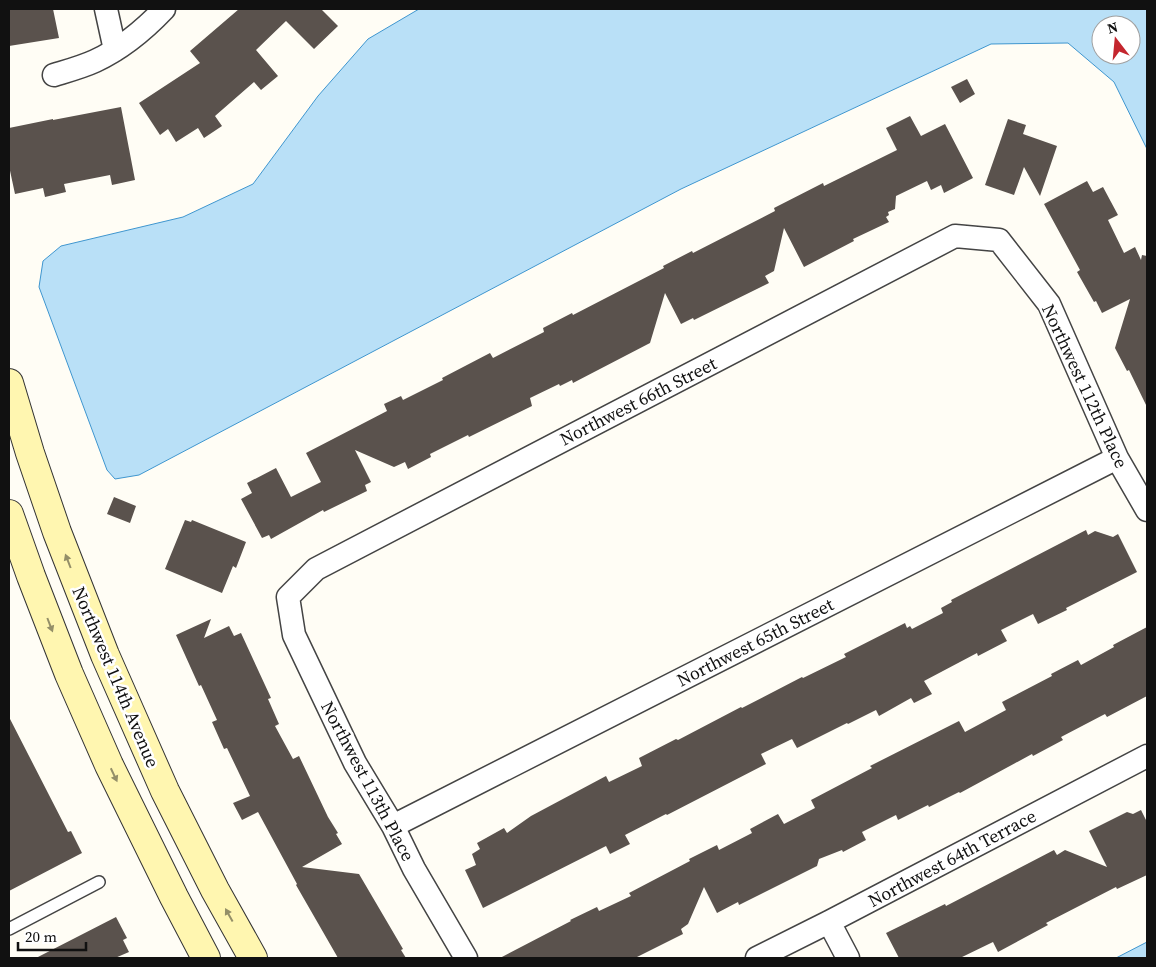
<svg xmlns="http://www.w3.org/2000/svg" width="1156" height="967" font-family="'Source Serif 4',serif">
  <rect width="100%" height="100%" fill="#fffdf5"/>
  <path fill="#b9e0f7" stroke="#3f96cf" fill-rule="evenodd" d="M419 9H1147V149L1114 82 1068 43 991 44 681 189 139 475 115 479 107 470 39 287 43 261 61 246 183 217 253 184 318 96 368 39ZM1101 25H1131V55H1101Z
    M1147 942V958H1116Z"/>
  <path fill="#5a524d" d="M9 9H53L59 38 9 46Z
    M239 9H321L338 26 314 49 286 21 256 50 278 76 261 90 254 82 215 116 222 126 204 138 198 128 176 142 168 129 160 135 139 103 200 63 190 51Z
    M967 79 975 94 960 103 951 87Z
    M121 107 135 180 112 185 110 175 64 184 66 192 45 197 43 188 15 194 9 166V128L53 119V120Z
    M910 116 921 136 945 124 973 178 944 193 941 185 931 190 927 181 896 196 895 209 888 212 889 215 886 217 889 222 853 239 854 241 804 267 784 228 774 271 765 276 769 283 694 320 693 318 681 324 665 293 650 343 573 383 572 380 560 386 559 384 530 398 532 406 469 437 468 435 430 454 431 457 408 469 405 462 394 467 355 450 371 482 365 485 367 491 324 512 323 510 271 539 269 535 262 538 241 499 252 493 247 483 276 468 291 497 321 482 306 453 387 411 384 404 401 396 403 400 443 380 442 378 490 353 493 358 544 332 543 328 572 313 573 315 664 268 663 266 692 251 693 253 775 211 774 208 823 183 824 186 897 150 886 128Z
    M1008 119 1026 125 1023 134 1057 146 1040 196 1024 167 1014 195 985 185Z
    M1087 181 1093 192 1103 187 1118 215 1108 220 1124 253 1135 247 1141 260 1142 255 1147 256V407L1129 370 1127 371 1115 348 1130 299 1102 313 1096 301 1094 302 1077 272 1080 270 1044 204Z
    M114 497 136 506 130 523 107 514Z
    M185 520 191 522 192 520 246 542 236 568 233 566 222 593 165 569Z
    M1086 530 1088 535 1095 531 1113 537 1118 534 1137 572 1066 608 1067 610 1038 624 1033 614 1001 630 1007 641 978 656 977 653 924 681 932 694 914 703 911 698 879 716 876 710 848 724 847 723 797 748 792 739 761 754 766 764 667 815 666 814 625 835 630 844 610 854 606 846 483 908 465 870 476 865 472 854 480 849 477 843 504 828 507 833 531 816 606 776 609 782 642 766 639 758 676 739 678 740 741 707 742 708 802 677 803 678 846 657 844 654 905 623 907 628 910 626 912 629 943 613 941 608 952 602 951 600Z
    M211 619 204 638 229 626 234 636 241 633 271 698 268 699 279 724 275 726 293 759 299 756 328 817 338 833 336 834 342 844 302 867 359 874 403 949 401 950 406 958H338L296 885 297 884 258 812 242 820 233 803 250 796 227 748 224 749 212 722 217 720 201 685 199 686 176 635Z
    M1147 627V696L1107 717 1105 714 1061 737 1063 740 1033 756 1032 754 960 793 959 792 929 807 928 805 898 820 896 815 862 832 866 840 843 852 842 850 819 859 817 866 739 905 738 902 717 913 704 887 688 924 681 929 683 934 635 958H500L571 921 570 920 597 907 599 911 631 896 629 893 690 861 689 859 717 845 719 850 752 833 750 829 778 814 784 824 815 808 811 800 872 768 870 766 959 721 965 732 1006 710 1002 702 1052 676 1051 674 1078 660 1081 665 1114 647 1113 645Z
    M9 717 68 832 71 831 82 853 9 891Z
    M1141 810 1147 822V875L1117 889 1116 887 1046 923 1048 925 998 952 993 942 960 958H899L886 933 945 904 946 906 1054 850 1057 855 1065 850 1107 867 1089 831 1127 812 1133 814Z
    M116 917 127 938 123 940 129 952 115 958H36Z"/>
  <g fill="none" stroke-linecap="round" stroke-linejoin="round">
    <g stroke="#444" stroke-width="14">
      <path id="lane" d="M9 929 99 882"/>
    </g>
    <g stroke="#444" stroke-width="25">
      <path id="street" d="M106 9 115 50
        M54 75C67 71 82 67 95 61 121 49 145 29 164 9
        M393 826 1117 458
        M829 922 848 958
        M466 958 414 869 393 826 355 763 294 635 288 597 316 569 955 236 999 240 1049 304 1117 458 1147 510
        M757 958 829 922 1147 756"/>
    </g>
    <g stroke="#333" stroke-width="30">
      <path id="secondary" d="M9 383 30 453 57 532 105 655 165 791 215 890 253 958
        M9 514 31 576 69 674 109 765 174 897 206 958"/>
    </g>
    <use href="#lane" stroke="#fff" stroke-width="11"/>
    <use href="#street" stroke="#fff" stroke-width="22"/>
    <use href="#secondary" stroke="#fff6b0" stroke-width="28"/>
  </g>
  <defs><path id="oneway-solid" d="M-6-.8H1V-3.2L6.5 0L1 3.2V.8H-6Z" transform="scale(1.25)"/></defs>
  <g fill="#948f68">
    <use href="#oneway-solid" transform="translate(68 561) rotate(-111)"/>
    <use href="#oneway-solid" transform="translate(50 625) rotate(69)"/>
    <use href="#oneway-solid" transform="translate(114 775) rotate(65)"/>
    <use href="#oneway-solid" transform="translate(229 915) rotate(-119)"/>
  </g>
  <g text-anchor="middle" dominant-baseline="central" stroke-width="5" stroke-linejoin="round" paint-order="stroke">
    <g font-size="18" fill="#111" stroke="#fff">
      <text transform="translate(1085 386) rotate(65)">Northwest 112th Place</text>
      <text transform="translate(638 401) rotate(-27)">Northwest 66th Street</text>
      <text transform="translate(755 642) rotate(-27)">Northwest 65th Street</text>
      <text transform="translate(116 677) rotate(67)">Northwest 114th Avenue</text>
      <text transform="translate(368 781) rotate(62)">Northwest 113th Place</text>
      <text transform="translate(952 858) rotate(-28)">Northwest 64th Terrace</text>
    </g>
  </g>
  <rect width="1156" height="967" fill="none" stroke="#111111" stroke-width="20"/>
  <g transform="translate(1116 40) rotate(344)"><circle r="24" fill="#ffffff" stroke="#a0a0a0"/>
  <path d="M0-4L9 19L0 12L-9 19Z" fill="#c4262e"/>
  <text y="-8" font-size="14" font-weight="bold" text-anchor="middle" fill="#111111">N</text>
  </g>
  <path d="M18 942v8h68v-8" fill="none" stroke="#111111" stroke-width="2.5"/>
  <text x="25" y="942" font-size="15" fill="#111111" stroke="#ffffff" stroke-width="4" paint-order="stroke">20 m</text>
</svg>
